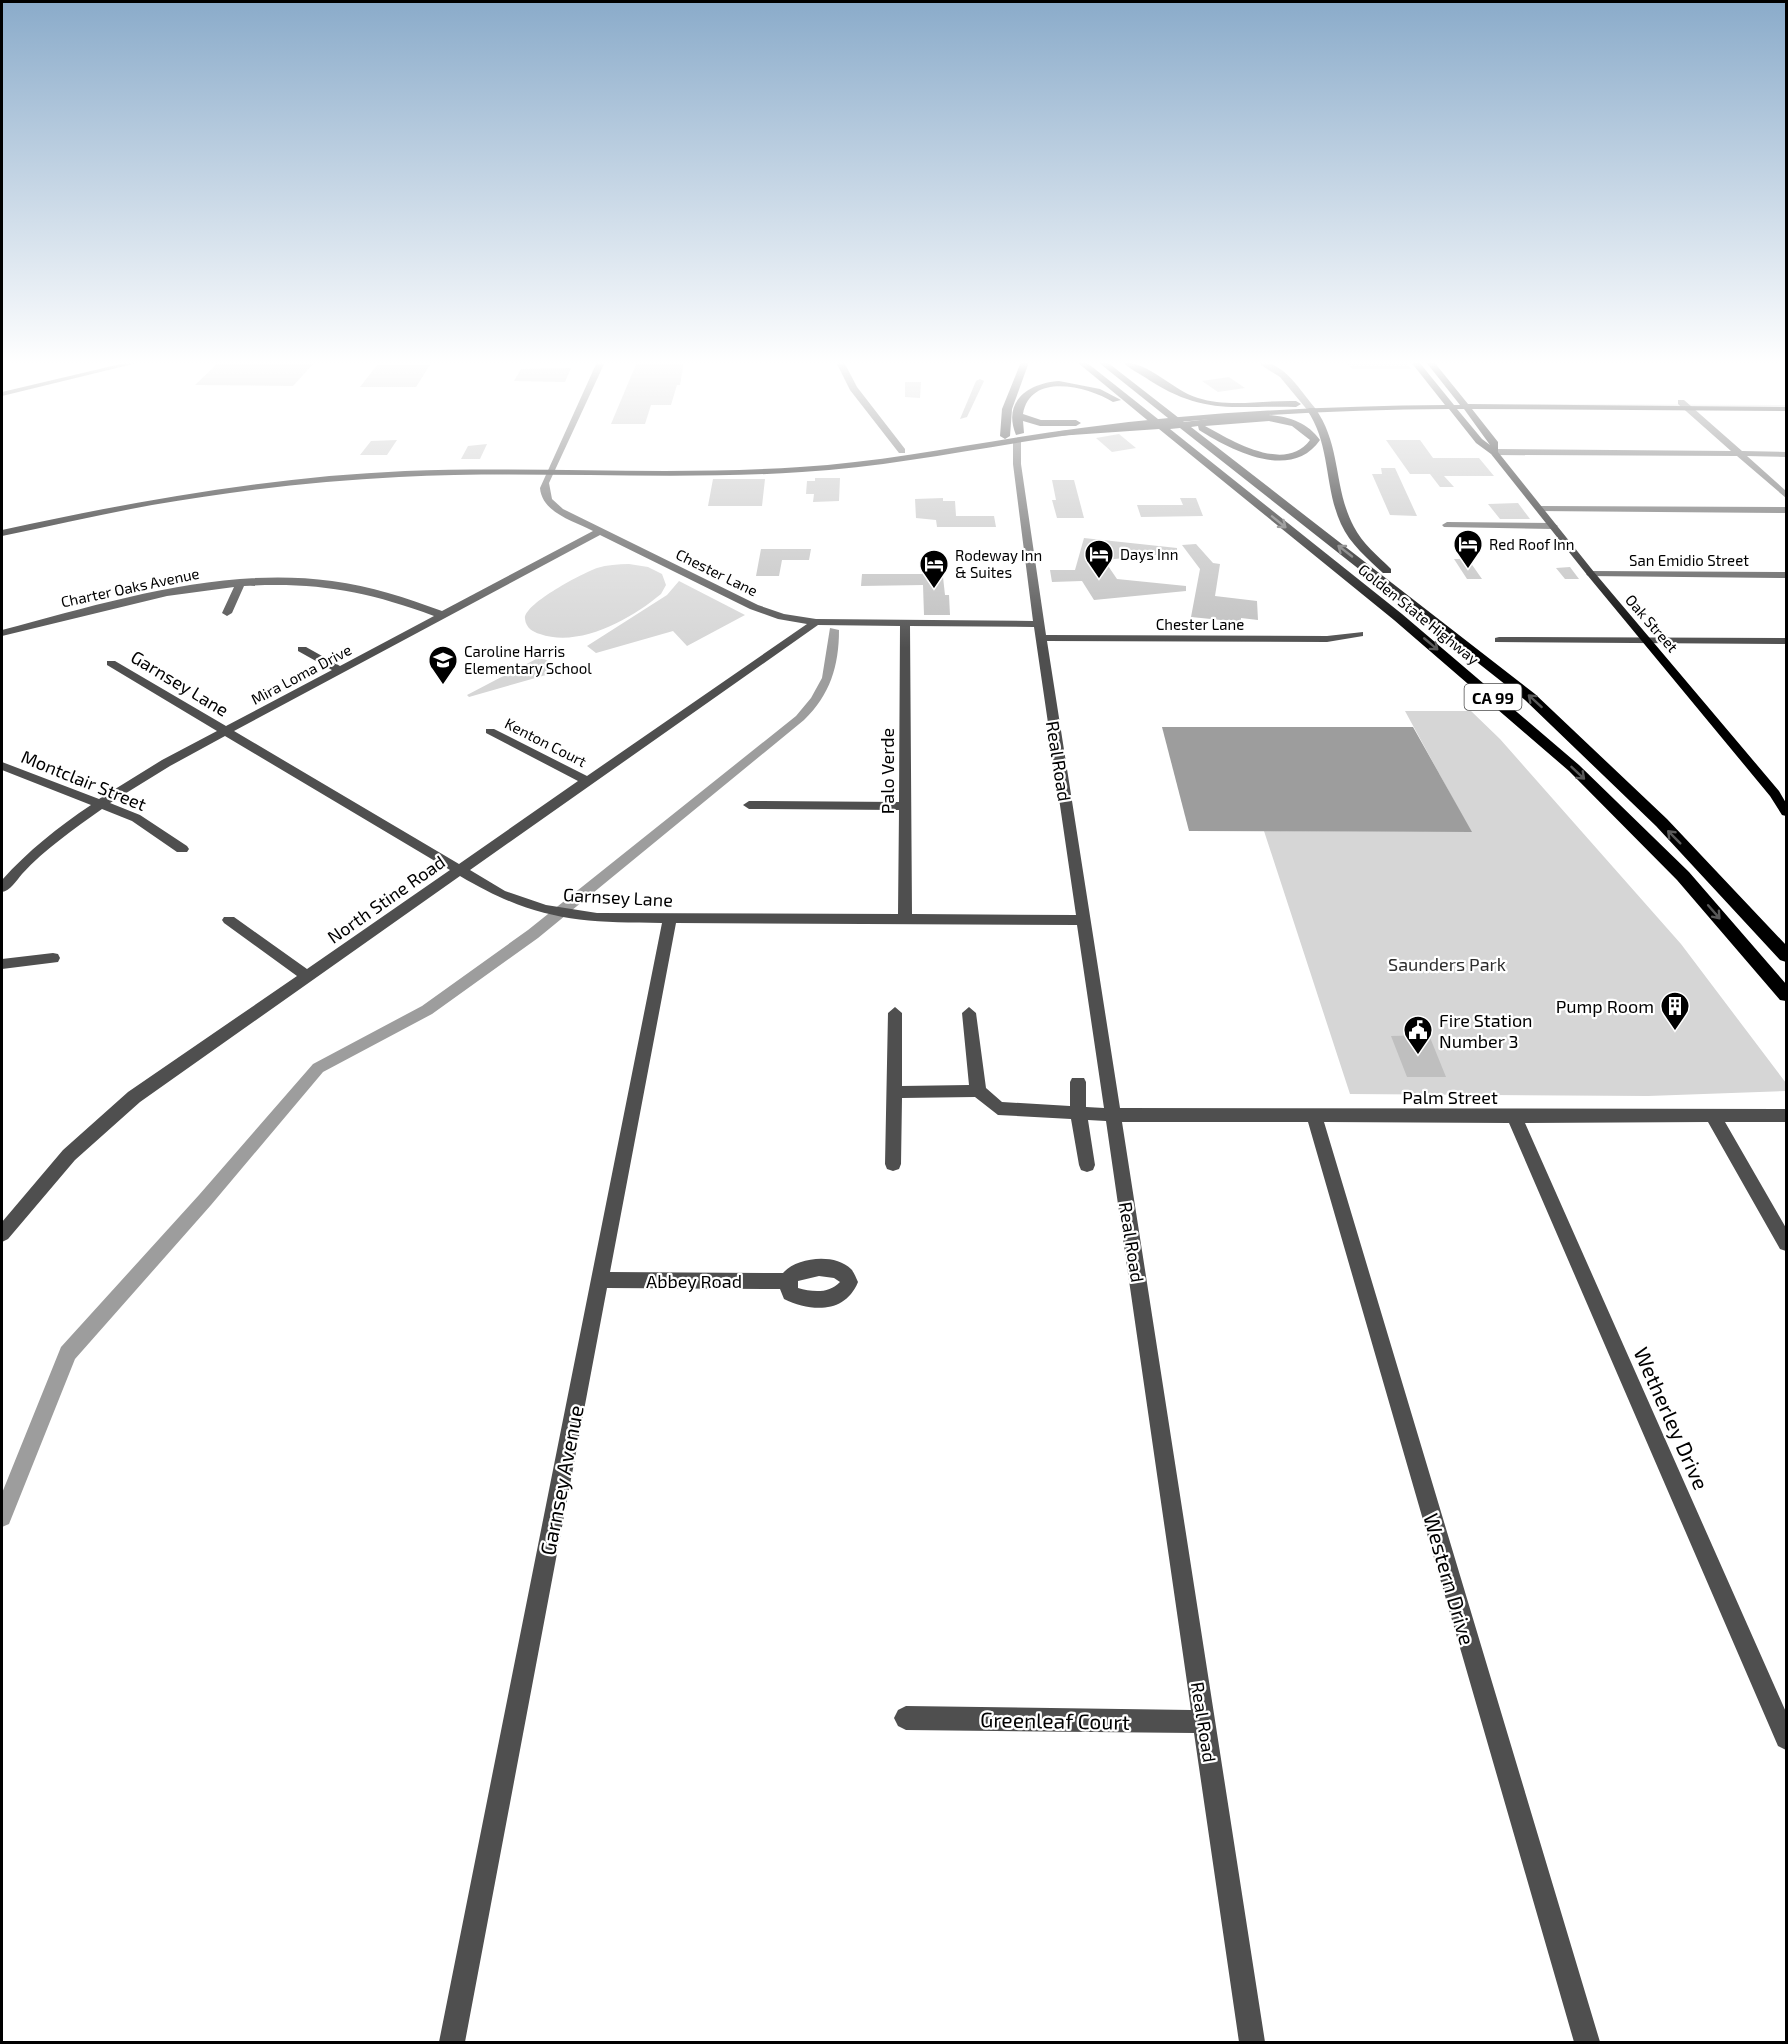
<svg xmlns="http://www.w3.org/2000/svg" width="1788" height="2044" font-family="'Exo 2',sans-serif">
  <rect width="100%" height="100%" fill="#fff"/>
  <path fill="#d6d6d6" d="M1345 362H1406L1411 369H1353Z
    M1540 404 1786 405V407L1480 406Z
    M629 564 648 567 662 574 666 585 661 594C631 619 580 648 540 634 533 632 526 628 525 619 523 604 583 573 597 568 607 565 618 564 629 564Z
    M679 581 745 615 687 646 673 631 596 653 587 646 667 595Z
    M540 657 556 665 560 671 469 697 467 695Z
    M1405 711H1471L1500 739 1681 944 1786 1083V1091L1648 1096 1350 1094 1264 831 1471 832Z"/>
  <path fill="#9d9d9d" d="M1162 727H1413L1472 832 1189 831Z"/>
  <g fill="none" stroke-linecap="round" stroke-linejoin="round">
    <path fill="#9d9d9d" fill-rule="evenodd" d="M980 379 984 381 967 417 960 419 976 381Z
      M830 628 839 630C839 666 830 695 804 720L538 938 432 1014 323 1072 211 1205 75 1359 9 1524 2 1527V1493L61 1347 199 1195 313 1064 422 1006 528 930 796 716 811 698 822 678Z"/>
  </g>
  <path fill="#bfbfbf" d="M219 362H315L293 386 195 385Z
    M637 362H684L680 385H677L671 405H651L645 424H611Z
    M377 365H430L416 387H360Z
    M571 368 565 382 514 381 521 369Z
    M1229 377 1245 388 1218 392 1202 381Z
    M905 382H921L920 398 905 397Z
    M1119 434 1136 448 1112 452 1096 438Z
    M397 440 387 455H360L371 441Z
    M1386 440H1420L1433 458H1479L1494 476H1444L1454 487H1440L1430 474H1410Z
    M487 444 480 459H461L468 446Z
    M1381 468H1395L1417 516 1390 515 1372 474H1382Z
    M815 478H840L839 501 813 502 814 494H806L807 481H815Z
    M713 479H765L762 506H708Z
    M1052 480H1074L1084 518H1057L1052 500H1056Z
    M943 498V501H955L956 516H994L996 527H937L936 520 916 518 915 499Z
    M1180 498H1196L1203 516 1141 517 1137 505H1183Z
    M1518 503 1530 519H1500L1488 504Z
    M1084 538 1177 548V553L1104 560 1117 579 1186 586V591L1094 600 1082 581 1052 582 1050 570H1075Z
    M1196 544 1213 563 1220 564 1215 596 1257 601 1258 620 1241 618V622L1191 617 1200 569 1182 545Z
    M761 549H811L809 560H782L779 576H756Z
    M1454 559H1468L1482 579H1467Z
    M1570 567 1579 579H1565L1556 568Z
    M862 574H940L943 577 945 595H949L950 615H924L923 585 861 586Z
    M1429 1035 1446 1077H1407L1391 1036Z"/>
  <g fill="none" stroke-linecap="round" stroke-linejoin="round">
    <path fill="#4f4f4f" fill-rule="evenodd" d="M129 362H141L2 396V392Z
      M597 362H605L549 483 552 499 563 509 758 605 784 614 816 619 1033 621 1013 464V441L1017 439 1021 441V464L1046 635 1327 636 1363 632V636L1327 642 1047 641 1120 1108 1786 1109V1122H1725L1786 1228V1251L1780 1249 1708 1122 1525 1123 1786 1712V1750L1778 1746 1509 1123 1324 1122 1600 2042H1574L1308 1122H1122L1265 2042H1239L1194 1733 906 1730 898 1726 894 1718 898 1710 906 1706 1191 1710 1106 1121 1088 1120 1095 1165 1093 1170 1087 1172 1081 1170 1079 1165 1071 1119 998 1115 975 1097 902 1098 901 1164 899 1169 893 1171 887 1169 885 1164 888 1013 895 1007 902 1013V1086L969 1085 962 1013 969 1007 976 1013 986 1088 1002 1102 1070 1106V1082L1072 1078H1084L1086 1082V1107L1104 1108 1077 925 676 923 610 1272 783 1273C797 1257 835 1253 851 1269 854 1272 856 1278 858 1282 845 1314 811 1312 784 1299L780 1289 607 1288 465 2042H439L662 923C579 923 534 920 460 876L140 1102 75 1160 8 1239 2 1242V1222L63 1150 128 1092 297 976 224 923 222 920 224 917H234L307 969 450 870 225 736 170 766 110 803 140 815 187 846 189 849 187 852H177L132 821 102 809C74 829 45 849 22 874 16 881 10 891 2 892V880C28 851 58 827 91 805L2 770V762L99 799 162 760 217 731 107 665V661H115L226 726 332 670 298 651V647H306L340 666 434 616C366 591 317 582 244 586L232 613 227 616 222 613 234 587 167 596 2 636V630C108 602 221 566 332 581 371 586 406 598 442 611L593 531C574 521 542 513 540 488ZM600 535 750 609 778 619 807 624 587 776 494 729H486V733L578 781 459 864 234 731ZM818 625 900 626 899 802 749 801 743 805 749 809 899 810 898 914 597 913 546 905 505 891 470 870ZM910 626 1034 627 1076 915 912 914ZM819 1276 834 1278 840 1282C829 1294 812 1292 798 1288V1281Z
      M836 362H844L857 387 905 449V453H899L850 390Z
      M1261 362C1284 362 1302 393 1315 408V412H1309L1280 377 1261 365Z
      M1678 400H1684L1742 451 1786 452V457L1747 456 1786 491V498L1737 456 1494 455 1490 452 1494 449 1731 451 1678 404Z
      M1540 506 1786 507V513L1537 511V507Z
      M1447 522 1553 523 1558 526 1553 529 1444 527 1442 525Z
      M1591 571 1786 572V578L1588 576 1586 574Z
      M1499 637 1786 638V644L1495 642V638Z
      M53 953 58 954 60 958 58 962 2 969V959Z"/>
    <path fill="#000" fill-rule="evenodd" d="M1411 362H1419L1454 405H1460L1426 362H1434L1468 404 1786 407V411L1472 409 1498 442V452L1594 572 1779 791 1786 803V816L1782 815 1770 796 1588 576 1491 454 1476 443 1449 409C1330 410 1210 416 1091 432 995 444 899 466 802 472 668 481 533 470 399 477 316 481 234 491 152 505 102 514 52 526 2 536V530C134 501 269 477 405 471 537 466 668 476 800 467 895 461 987 440 1081 428 1202 412 1324 406 1445 405ZM1457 409H1464L1490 445 1482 439Z"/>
    <path fill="#000" fill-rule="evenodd" d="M1021 362H1029L1012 409 1010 436 1005 439 1000 436 1002 409Z
      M1077 362H1086L1163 423 1173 422 1098 362H1107L1184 422C1225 418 1292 400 1320 440 1291 482 1231 450 1199 430L1198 426 1191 427 1535 694 1667 819 1786 945V962L1780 960 1656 826 1525 700 1180 428 1170 429 1402 614 1579 765 1689 872 1786 984V1001L1780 1000 1677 880 1569 771 1394 620 1159 429 1057 436V432L1060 431 1152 424ZM1269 421 1292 426 1310 440C1285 474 1231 440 1205 426Z
      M1123 362C1149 362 1172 390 1198 398 1229 408 1264 400 1296 401L1301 404 1296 407C1235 405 1205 416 1149 380 1141 374 1129 369 1123 362Z
      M1059 381 1100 389 1121 400 1113 402C1087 386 1030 372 1023 414L1041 420H1076L1081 423 1076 426H1040L1023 421 1024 433 1016 435C1002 401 1029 383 1059 381Z
      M1309 408H1315C1342 446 1333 488 1354 527 1362 543 1378 556 1391 569V573H1383C1368 559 1350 544 1341 524 1324 487 1331 445 1307 410Z"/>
  </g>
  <defs><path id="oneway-shaft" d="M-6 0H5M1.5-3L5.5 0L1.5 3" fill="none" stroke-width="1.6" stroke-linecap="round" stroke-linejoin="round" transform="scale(1.5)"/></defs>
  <g stroke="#595959">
    <use href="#oneway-shaft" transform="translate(1279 522) rotate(39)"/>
    <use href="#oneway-shaft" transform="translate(1345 551) rotate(-142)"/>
    <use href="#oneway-shaft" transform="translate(1431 644) rotate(40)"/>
    <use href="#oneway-shaft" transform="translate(1535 701) rotate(-138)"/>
    <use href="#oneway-shaft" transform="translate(1578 773) rotate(43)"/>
    <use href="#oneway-shaft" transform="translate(1674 837) rotate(-135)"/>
    <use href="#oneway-shaft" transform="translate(1714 912) rotate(49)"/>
  </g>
  <linearGradient id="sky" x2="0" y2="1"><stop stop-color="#8aabca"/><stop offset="0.56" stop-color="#fff"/><stop offset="1" stop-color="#fff" stop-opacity="0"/></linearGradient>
  <rect width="1788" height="648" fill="url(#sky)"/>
  <defs>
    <g id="hotel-pin" transform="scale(1.5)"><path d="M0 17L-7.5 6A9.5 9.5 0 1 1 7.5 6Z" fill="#000" stroke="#fff"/><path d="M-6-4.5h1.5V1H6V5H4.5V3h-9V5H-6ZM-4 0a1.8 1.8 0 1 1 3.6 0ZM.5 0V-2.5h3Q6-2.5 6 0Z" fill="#fff"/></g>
    <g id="school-pin" transform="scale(1.5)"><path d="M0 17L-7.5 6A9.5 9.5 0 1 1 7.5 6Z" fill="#000" stroke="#fff"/><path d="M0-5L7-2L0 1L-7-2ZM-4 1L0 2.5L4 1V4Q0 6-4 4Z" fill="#fff"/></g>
    <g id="building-pin" transform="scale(1.5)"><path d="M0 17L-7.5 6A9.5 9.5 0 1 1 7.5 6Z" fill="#000" stroke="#fff"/><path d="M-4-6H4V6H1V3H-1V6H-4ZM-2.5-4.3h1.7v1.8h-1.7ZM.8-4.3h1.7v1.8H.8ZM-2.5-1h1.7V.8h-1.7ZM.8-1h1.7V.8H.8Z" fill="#fff"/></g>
    <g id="civic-pin" transform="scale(1.5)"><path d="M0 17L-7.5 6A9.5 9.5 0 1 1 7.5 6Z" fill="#000" stroke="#fff"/><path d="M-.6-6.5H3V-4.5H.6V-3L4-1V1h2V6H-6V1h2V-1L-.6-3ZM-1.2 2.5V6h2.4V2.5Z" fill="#fff"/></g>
  </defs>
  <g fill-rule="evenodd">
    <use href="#hotel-pin" x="1468" y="544"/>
    <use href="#hotel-pin" x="1099" y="554"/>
    <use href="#hotel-pin" x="934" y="564"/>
    <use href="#school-pin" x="443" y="660"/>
    <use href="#building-pin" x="1675" y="1006"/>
    <use href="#civic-pin" x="1418" y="1030"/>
  </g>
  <g text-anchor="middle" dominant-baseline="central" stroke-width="4.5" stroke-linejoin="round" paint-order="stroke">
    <g font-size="15" fill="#000" stroke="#fff" text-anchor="start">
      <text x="1489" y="544">Red Roof Inn</text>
      <text x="1120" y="554">Days Inn</text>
      <text x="955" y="555">Rodeway Inn<tspan x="955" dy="17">&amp; Suites</tspan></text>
      <text x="464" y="651">Caroline Harris<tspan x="464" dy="17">Elementary School</tspan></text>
    </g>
    <g font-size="15" fill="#000" stroke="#fff">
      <text x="1689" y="560">San Emidio Street</text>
      <text transform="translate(717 572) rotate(26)">Chester Lane</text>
      <text transform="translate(130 587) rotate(-12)">Charter Oaks Avenue</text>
      <text transform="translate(1419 614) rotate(39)">Golden State Highway</text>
      <text transform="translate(1652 623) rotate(49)">Oak Street</text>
      <text x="1200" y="624">Chester Lane</text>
      <text transform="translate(301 674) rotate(-28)">Mira Loma Drive</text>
      <text transform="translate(546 742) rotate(27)">Kenton Court</text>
    </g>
    <rect fill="#fff" stroke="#4c4c4c" stroke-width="1.5" x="1464.5" y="684" width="57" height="26" rx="4.5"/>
    <g font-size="16" font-weight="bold" fill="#000">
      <text x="1493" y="697">CA 99</text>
    </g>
    <g font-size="18" fill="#000" stroke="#fff">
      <text transform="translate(180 683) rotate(31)">Garnsey Lane</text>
      <text transform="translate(1059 761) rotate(81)">Real Road</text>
      <text transform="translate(887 771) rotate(-90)">Palo Verde</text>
      <text transform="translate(84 780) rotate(22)">Montclair Street</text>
      <text transform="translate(618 897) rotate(3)">Garnsey Lane</text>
      <text transform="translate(386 899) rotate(-35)">North Stine Road</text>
      <text x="1450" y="1097">Palm Street</text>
      <text transform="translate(1132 1242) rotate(81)">Real Road</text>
      <text x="694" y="1281">Abbey Road</text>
      <text transform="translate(1204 1722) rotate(81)">Real Road</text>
    </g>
    <g font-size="18" fill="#2d2d2d" stroke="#fff">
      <text x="1447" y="964">Saunders Park</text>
    </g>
    <g font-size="18" fill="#000" stroke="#fff" text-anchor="end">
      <text x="1654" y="1006">Pump Room</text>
      <text x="1439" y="1020" text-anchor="start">Fire Station<tspan x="1439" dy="21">Number 3</tspan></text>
    </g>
    <g font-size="21" fill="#000" stroke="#fff">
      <text transform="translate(1672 1418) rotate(66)">Wetherley Drive</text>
      <text transform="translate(561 1480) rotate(-79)">Garnsey Avenue</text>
      <text transform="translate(1450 1579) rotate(74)">Western Drive</text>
      <text transform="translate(1055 1720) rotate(1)">Greenleaf Court</text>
    </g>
  </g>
  <rect width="1788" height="2044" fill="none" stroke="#000000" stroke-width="6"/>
</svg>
